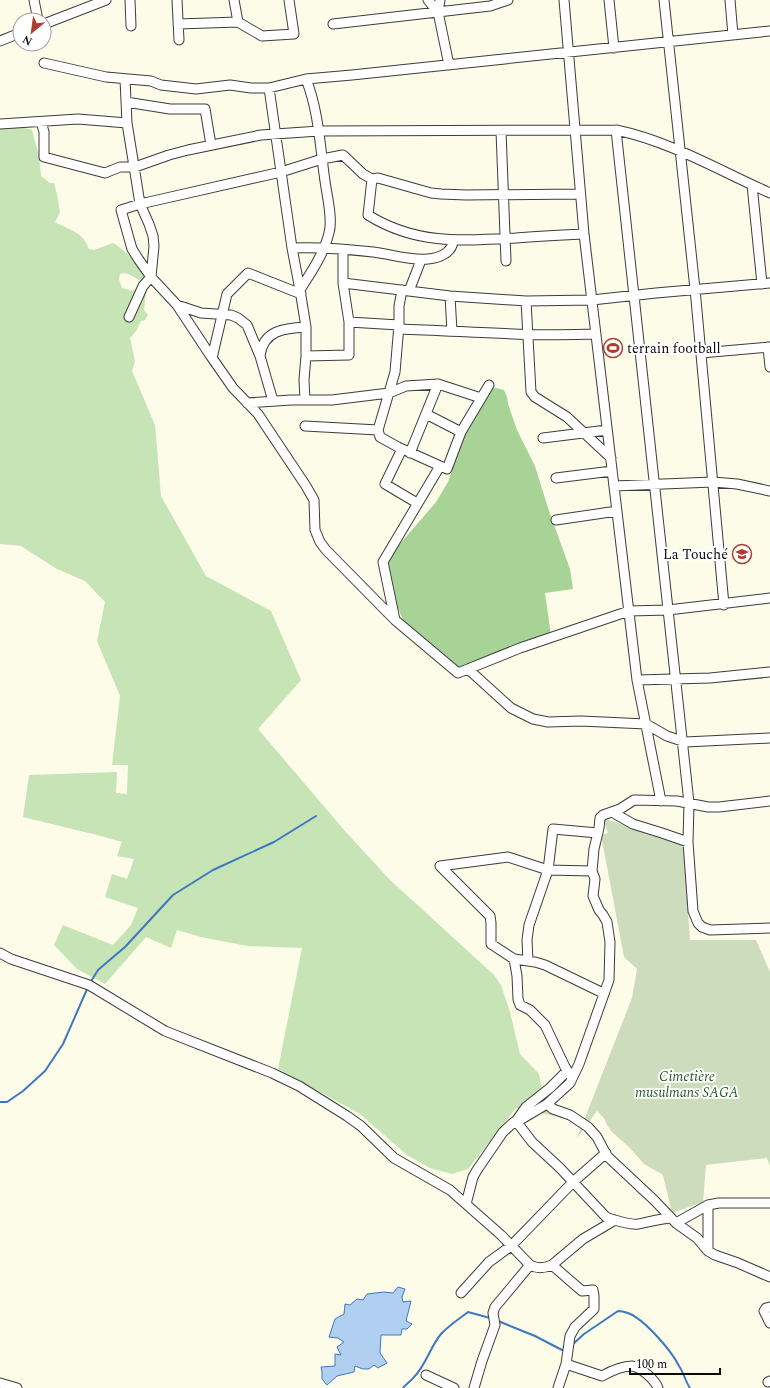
<svg xmlns="http://www.w3.org/2000/svg" width="770" height="1388" font-family="Spectral,serif">
  <rect width="100%" height="100%" fill="#fdfce8"/>
  <path fill="#c6e4b5" d="M20 127 32 130 39 156 41 176 50 183H54L58 199 60 213 55 222C70 230 83 232 89 249L94 250 113 243C124 250 145 266 144 279L141 281C134 278 128 271 120 274L119 279 122 288 132 291 142 287 149 286 146 292 144 310 148 315 145 320 141 321 136 331 130 338 135 361 132 371 155 425 161 496 206 576 271 611 301 680 258 729 345 831 389 879 494 975 501 985 510 1012 520 1054 539 1074 543 1095 555 1104 560 1117 516 1108 468 1169 452 1174 430 1168 407 1155 360 1114 278 1069 302 948 248 946 201 937 177 930 171 948 146 937 105 984 77 969 54 945 63 925 113 945 131 925 138 908 105 897 112 874 127 879 134 859 117 856 122 842 101 836 23 817 29 775 117 772 116 793 127 794 128 765H112L120 696 97 641 105 602 85 581 57 569 21 546 0 544V128L4 129Z"/>
  <path fill="#a8d396" d="M492 387 504 390 507 397 508 404 517 430 535 466 549 511 570 569 573 589 545 593 551 635 456 668 404 622 393 597 387 562 393 550 399 545 436 502 448 482 462 441 477 411Z"/>
  <path fill="#cddcbc" d="M603 818 683 845 690 940H756L770 972V1166L767 1158 706 1165 703 1202 672 1213 663 1175 644 1164 630 1148 611 1131 607 1125 604 1118 597 1111 577 1138 632 998 637 969 624 957 601 835 608 833Z"/>
  <path fill="#b1cff0" stroke="#3e78c1" d="M398 1287 405 1289 402 1297 403 1302 411 1301 406 1321 412 1324 407 1329H402L401 1335H381L380 1353 387 1363 378 1368 374 1365 369 1369H363L355 1366 354 1372 337 1376 327 1385 322 1379V1372L321 1367 335 1366V1354L341 1355 337 1347 344 1342 338 1338 329 1337 335 1319 344 1314 345 1304 350 1305 357 1299 363 1300 367 1294 384 1292 393 1293Z"/>
  <g fill="none" stroke-linecap="round" stroke-linejoin="round">
    <path stroke="#3e78c1" stroke-width="2" d="M90 983 98 970 125 947 173 895 213 870 274 842 316 816
      M0 1102H7L23 1091 45 1071 63 1044 88 987
      M498 1321 535 1336 562 1350 565 1349
      M572 1345 584 1334 618 1311C621 1311 625 1312 628 1313 644 1319 671 1350 679 1366 684 1373 685 1381 690 1388
      M403 1388C406 1384 411 1381 414 1377 426 1365 430 1347 441 1334 448 1326 459 1319 468 1312L490 1318"/>
    <g stroke="#3c3c3c" stroke-width="11">
      <path id="minor" d="M34 0 38 20
        M130 0 131 26
        M177 0 179 40
        M234 0 238 22 262 36 294 34 289 0
        M428 0 438 12 449 65
        M564 0 584 234 637 680 661 801
        M609 0 614 48
        M664 0 695 289 724 605
        M730 0 733 35
        M438 12 440 0
        M44 24 106 0
        M178 24 238 22
        M333 24 490 6 508 0
        M0 41 20 33
        M44 63 106 77 151 81 161 85 196 89 230 85 251 88H269L306 79 352 75 770 31
        M125 79 127 123 137 185 140 204 149 224 153 236 154 246 151 277 143 286 129 317
        M269 88 292 248 300 290
        M126 102 170 109H205L211 145
        M41 122 44 132V157L105 173 120 167H135L169 155 188 150 261 135 319 131 616 130C670 141 720 171 770 193
        M0 124 78 119 127 123
        M616 130 689 803 688 842 693 911 698 923 702 927 710 930 770 928
        M501 131 506 261
        M372 179 363 174 343 155 322 159 281 172 140 204 121 210 132 249 139 260 151 277 177 305 210 355 233 388 258 414 306 486 314 500 315 530 320 542 326 550 395 620 458 673 520 648 629 611 668 610 770 598
        M752 185 762 284
        M580 194 466 195 441 194 431 193 378 178 372 179 368 215C416 245 463 241 516 238 539 236 561 235 584 234
        M292 248C319 247 346 249 373 252 391 254 410 261 428 259 439 258 452 253 453 241
        M343 283 450 296 526 301 592 300 656 293 770 283
        M409 291 421 260
        M450 296 452 331
        M526 301 531 392 535 397 567 417 611 458
        M177 305 201 313 231 315 238 318 247 325 260 356 273 401
        M349 322 399 325V306L402 290
        M399 325 395 372 378 430 380 437 398 447 447 469 461 432 489 385
        M399 329C465 331 530 337 596 334
        M768 347 770 367
        M701 353 770 347
        M260 356C263 330 285 328 306 327
        M306 356V327L300 290C311 272 324 254 329 233 333 219 327 196 325 181 320 147 319 112 306 79
        M212 358 227 294 248 273 301 294
        M305 400 304 380 306 356 349 355V322L343 283V250
        M247 403 291 400H332L389 393 406 386 438 384
        M426 414 461 432
        M305 426 378 430
        M543 438 607 430
        M402 449 385 484 417 503
        M410 453 438 384 481 398
        M556 478 612 471
        M614 486 713 482 737 484 770 491
        M556 520 617 511
        M395 620 383 562 440 466
        M468 669 511 708 533 719 548 722 581 721 646 724 667 736 685 742 770 738
        M637 680 710 678 770 672
        M612 812 633 824 662 833 688 842
        M440 866 490 916 491 923V944L514 959 535 962 545 965 603 993
        M440 866 508 857 548 870 592 871
        M0 953 11 959 89 985 165 1031 272 1073 299 1086 347 1116 361 1126 394 1158 450 1190 501 1235 530 1265C537 1269 545 1268 552 1265L583 1239 615 1220
        M514 959 517 976 518 999 520 1005 530 1010 545 1025 565 1067 570 1075
        M528 961 527 940 529 925 548 870 553 829 598 833
        M567 1071 550 1088 526 1107 516 1121 532 1142 560 1168 606 1217C613 1220 631 1225 638 1224 649 1222 659 1219 670 1218
        M547 1104 553 1109 570 1115 588 1127 597 1137 607 1156 654 1200 676 1223 697 1238 708 1251 715 1255 738 1263 770 1277
        M466 1204 473 1177 477 1170 503 1132 514 1122 520 1120 547 1104 570 1083 579 1064 609 980 610 942 607 922 603 915 599 910 593 896 595 879 592 871 594 849 599 828 600 818 603 815 620 809 634 800 677 801 708 807H719L770 801
        M676 1223 708 1205 719 1203H770
        M708 1251V1205
        M552 1265 582 1291 593 1290 594 1296V1309L575 1327 570 1336 566 1364 558 1388
        M461 1293 489 1262 511 1246 573 1182 606 1153
        M770 1307 766 1308 764 1311 770 1323
        M566 1364 602 1376C611 1371 621 1366 632 1366 641 1367 655 1380 658 1388
        M426 1375 454 1388
        M768 1382 770 1381
        M0 1383 17 1388
        M474 1388 482 1361 495 1325 493 1313 495 1307 530 1265"/>
    </g>
    <use href="#minor" stroke="#fff" stroke-width="9"/>
  </g>
  <defs>
    <g id="stadium-ring" transform="scale(1)"><circle r="9.5" fill="#fff" stroke="#ad3c2e" stroke-width="1.5"/><path d="M0-5a6.5 5 0 1 0 0 10a6.5 5 0 1 0 0-10ZM-3.5-1.8h7v3.6h-7Z" fill="#ad3c2e"/></g>
    <g id="school-ring" transform="scale(1)"><circle r="9.5" fill="#fff" stroke="#ad3c2e" stroke-width="1.5"/><path d="M0-5L7-2L0 1L-7-2ZM-4 1L0 2.5L4 1V4Q0 6-4 4Z" fill="#ad3c2e"/></g>
  </defs>
  <g fill-rule="evenodd">
    <use href="#stadium-ring" x="613" y="348"/>
    <use href="#school-ring" x="742" y="554"/>
  </g>
  <g text-anchor="middle" dominant-baseline="central" stroke-width="4" stroke-linejoin="round" paint-order="stroke">
    <g font-size="14" fill="#090909" stroke="#fff" text-anchor="start">
      <text x="627" y="348">terrain football</text>
      <text x="728" y="554" text-anchor="end">La Touché</text>
    </g>
    <g font-size="14" font-style="italic" fill="#235a20" stroke="#fff">
      <text x="687" y="1076">Cimetière<tspan x="687" dy="16">musulmans SAGA</tspan></text>
    </g>
  </g>
  <g transform="translate(32 32) rotate(209)"><circle r="19" fill="#ffffff" stroke="#9d9d9d"/>
  <path d="M0-3L7 15L0 10L-7 15Z" fill="#ad3c2e"/>
  <text y="-6" font-size="11" font-weight="bold" text-anchor="middle" fill="#090909">N</text>
  </g>
  <path d="M630 1368v6h90v-6" fill="none" stroke="#090909" stroke-width="2"/>
  <text x="636" y="1368" font-size="12" fill="#090909" stroke="#ffffff" stroke-width="3" paint-order="stroke">100 m</text>
</svg>
